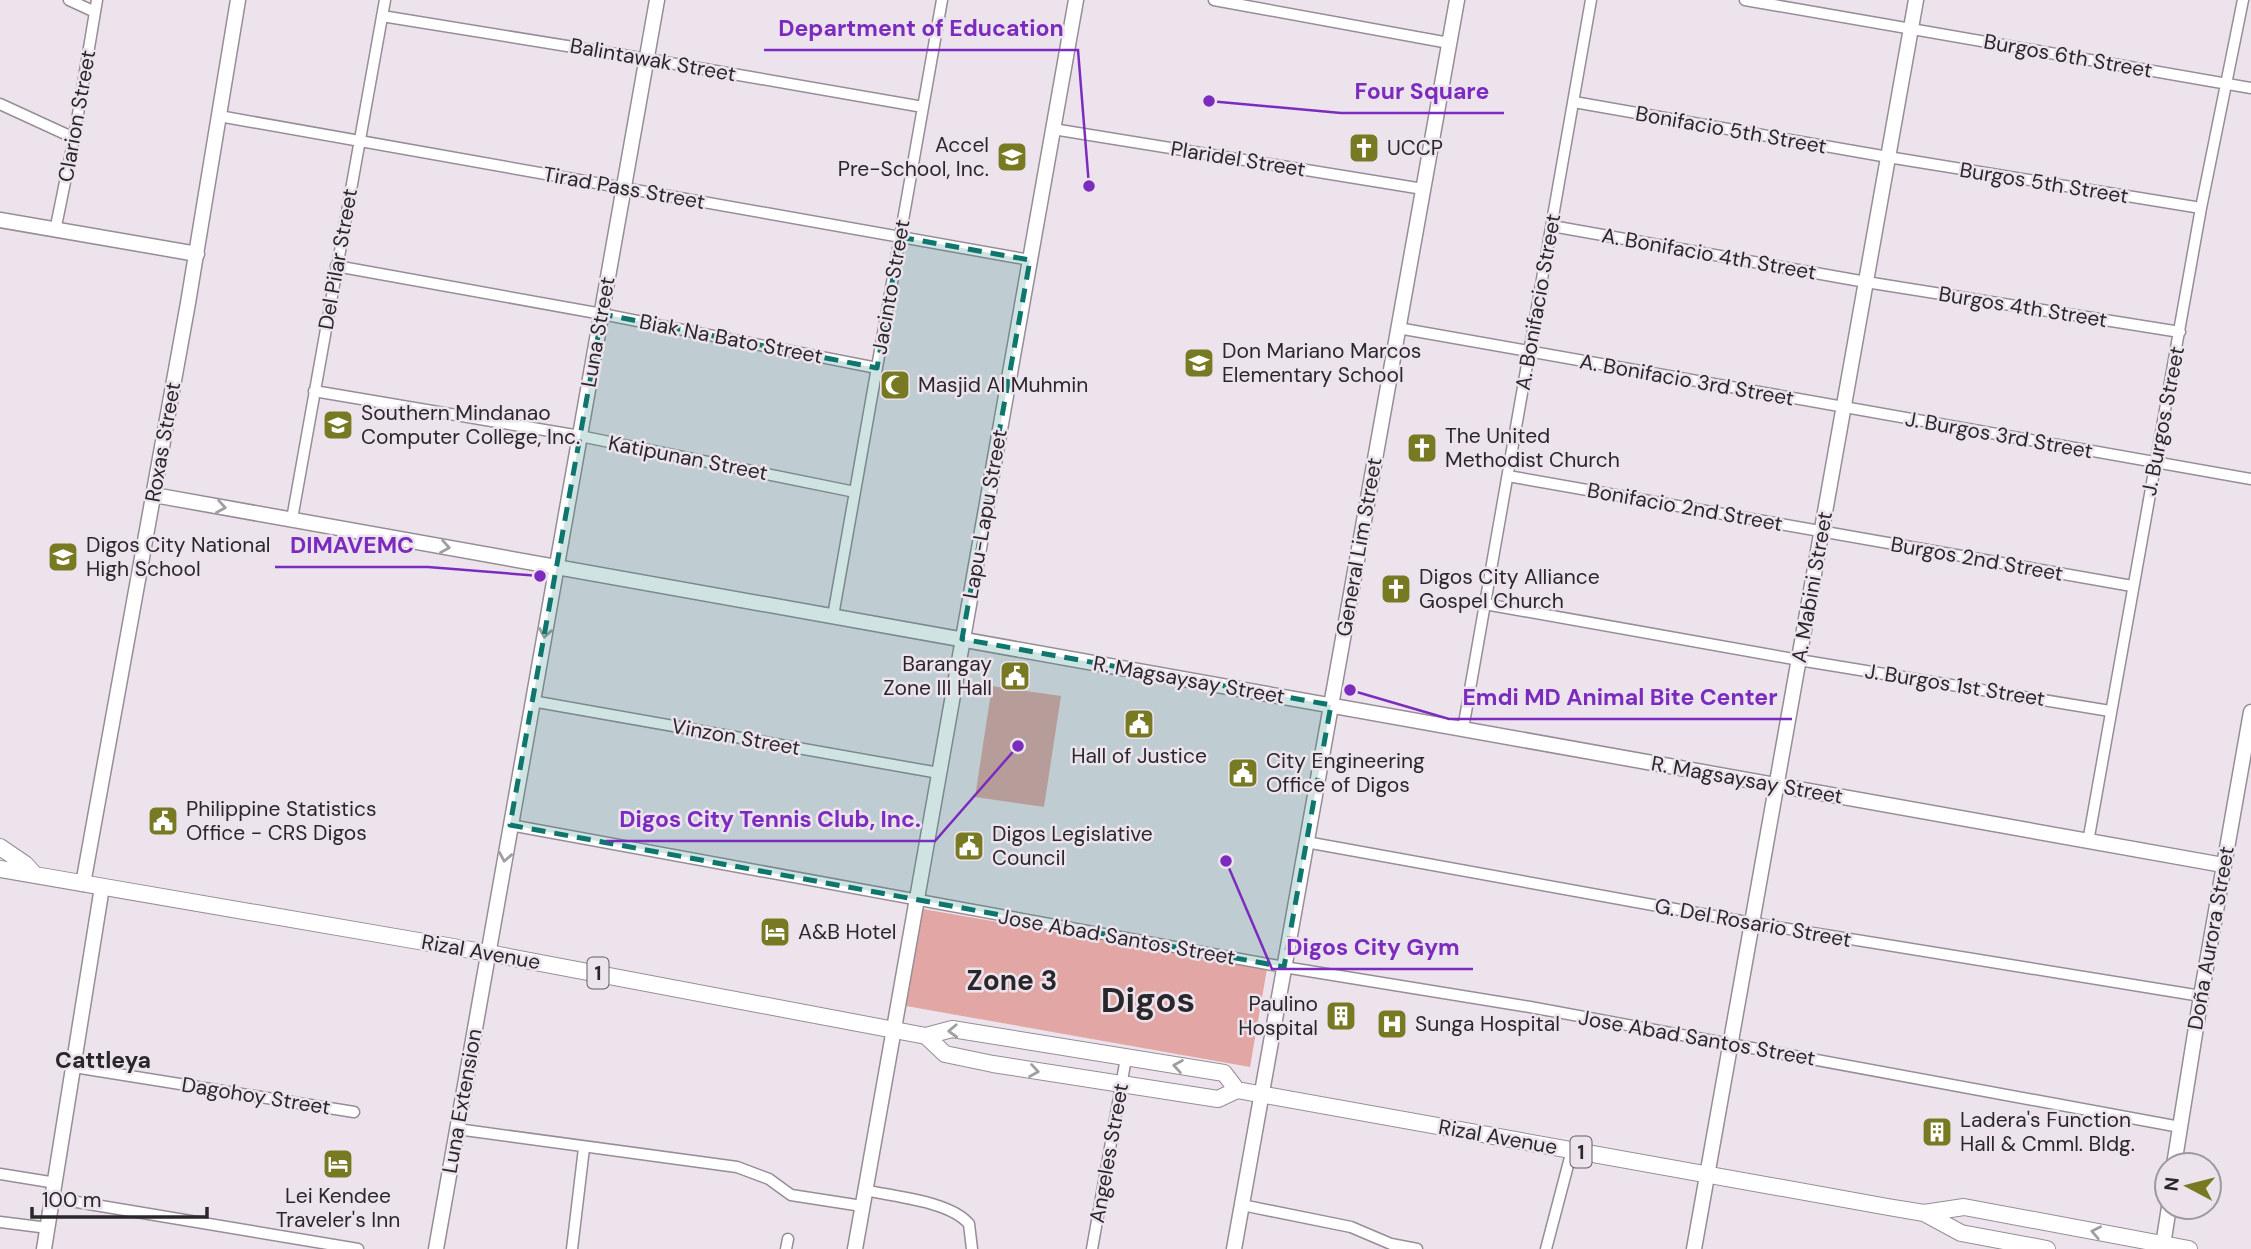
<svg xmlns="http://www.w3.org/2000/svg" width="2251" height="1249" font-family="'DM Sans',sans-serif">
  <rect width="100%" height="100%" fill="#ece3ed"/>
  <path fill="#e2a7a4" d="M992 686 1061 696 1044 807 975 797Z
    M923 909 1267 969 1250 1067 906 1006Z"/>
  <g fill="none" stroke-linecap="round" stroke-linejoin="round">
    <g stroke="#968d97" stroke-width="13">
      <path id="street" d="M69 0 95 12
        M1214 0 1449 43
        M1745 0 2251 88
        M382 16 647 59 923 107
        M1574 102 1888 157 2201 208
        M0 104 74 138
        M219 116 1030 260
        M1053 129 1423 189
        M1552 226 1866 282 2180 332
        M55 231 74 138 97 0
        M336 266 602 314 877 368
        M1398 328 2251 479
        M314 391 580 436 855 492
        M1508 476 2132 586
        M292 519 385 0
        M1485 604 1799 660 2110 711
        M833 616 942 0
        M532 701 939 773
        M1463 729 1591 0
        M510 825 1284 967 1530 1007 2180 1127
        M1306 842 1752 923 2201 996
        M2088 842 2201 208 2243 0
        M74 1067 354 1112
        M457 1129 737 1167 769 1179 791 1195 862 1206
        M0 1174 56 1183
        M865 1190C894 1197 950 1201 969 1224L972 1249
        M53 1198 358 1249
        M1242 1205 1351 1227 1391 1244 1417 1249
        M0 1222 48 1228
        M572 1249 584 1148
        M786 1249 788 1239
        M1092 1249 1126 1058
        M1546 1249 1572 1150"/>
    </g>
    <g stroke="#968d97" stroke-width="17">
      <path id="secondary" d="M0 220 197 254
        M154 495 2223 865
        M83 884 188 303 238 0
        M2174 1165 2201 996 2251 712
        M2163 1245 2169 1207
        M44 1249 102 887
        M436 1249 657 0
        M855 1249 1076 0
        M1234 1249 1457 0
        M1694 1249 1916 0"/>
    </g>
    <g stroke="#968d97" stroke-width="18">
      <path id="primary" d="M0 847 25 864 35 875
        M0 869 488 953 926 1036 952 1029 1224 1073 1237 1090
        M926 1036 945 1054 993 1064 1218 1099 1237 1090 1888 1207 1924 1213 1964 1207 2189 1249
        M1924 1213 1961 1233 2047 1249"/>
    </g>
    <use href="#street" stroke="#fff" stroke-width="10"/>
    <use href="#secondary" stroke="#fff" stroke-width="14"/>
    <use href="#primary" stroke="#fff" stroke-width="16"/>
  </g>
  <defs><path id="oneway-chevron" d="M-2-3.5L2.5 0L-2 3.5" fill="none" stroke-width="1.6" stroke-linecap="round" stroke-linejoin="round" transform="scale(1.75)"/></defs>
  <g stroke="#9f9ea0">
    <use href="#oneway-chevron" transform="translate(221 507) rotate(10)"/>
    <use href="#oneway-chevron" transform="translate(445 547) rotate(10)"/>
    <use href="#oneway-chevron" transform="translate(545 633) rotate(100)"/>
    <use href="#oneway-chevron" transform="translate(505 857) rotate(100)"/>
    <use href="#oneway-chevron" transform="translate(953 1031) rotate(178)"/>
    <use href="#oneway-chevron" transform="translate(1178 1066) rotate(-171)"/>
    <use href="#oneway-chevron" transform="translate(1034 1071) rotate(9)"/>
    <use href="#oneway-chevron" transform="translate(2096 1232) rotate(-169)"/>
  </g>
  <path fill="#0f766e" fill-opacity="0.2" stroke="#0f766e" stroke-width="5" stroke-dasharray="14 9" stroke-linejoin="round" d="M900 237 1030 260 962 639 1331 705 1284 967 510 825 602 314 877 368Z"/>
  <defs>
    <g id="church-square" transform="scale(1.575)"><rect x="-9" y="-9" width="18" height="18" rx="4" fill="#777a22" stroke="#ece3ed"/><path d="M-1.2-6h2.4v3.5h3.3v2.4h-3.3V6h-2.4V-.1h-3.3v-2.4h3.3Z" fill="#fff"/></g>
    <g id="school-square" transform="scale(1.575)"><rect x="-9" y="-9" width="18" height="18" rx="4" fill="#777a22" stroke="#ece3ed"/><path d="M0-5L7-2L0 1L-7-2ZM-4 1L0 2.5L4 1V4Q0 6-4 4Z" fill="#fff"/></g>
    <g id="mosque-square" transform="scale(1.575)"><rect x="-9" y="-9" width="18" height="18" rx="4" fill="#777a22" stroke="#ece3ed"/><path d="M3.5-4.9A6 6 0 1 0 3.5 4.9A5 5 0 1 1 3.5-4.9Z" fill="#fff"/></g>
    <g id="university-square" transform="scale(1.575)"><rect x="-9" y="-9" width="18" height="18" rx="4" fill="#777a22" stroke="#ece3ed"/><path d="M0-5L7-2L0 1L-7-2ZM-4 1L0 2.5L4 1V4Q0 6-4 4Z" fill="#fff"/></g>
    <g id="civic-square" transform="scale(1.575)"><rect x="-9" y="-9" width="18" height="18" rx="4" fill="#777a22" stroke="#ece3ed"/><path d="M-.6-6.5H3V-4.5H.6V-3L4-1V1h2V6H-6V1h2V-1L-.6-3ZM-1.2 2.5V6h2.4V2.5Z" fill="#fff"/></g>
    <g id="hotel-square" transform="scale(1.575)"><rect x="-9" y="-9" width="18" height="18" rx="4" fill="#777a22" stroke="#ece3ed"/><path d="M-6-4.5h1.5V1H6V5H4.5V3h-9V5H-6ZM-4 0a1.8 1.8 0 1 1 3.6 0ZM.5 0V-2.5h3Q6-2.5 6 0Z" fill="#fff"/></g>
    <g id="building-square" transform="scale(1.575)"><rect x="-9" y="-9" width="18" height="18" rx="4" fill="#777a22" stroke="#ece3ed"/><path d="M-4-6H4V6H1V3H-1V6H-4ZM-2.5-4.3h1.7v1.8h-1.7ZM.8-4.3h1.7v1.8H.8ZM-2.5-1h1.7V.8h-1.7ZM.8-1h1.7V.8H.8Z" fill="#fff"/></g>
    <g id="hospital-square" transform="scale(1.575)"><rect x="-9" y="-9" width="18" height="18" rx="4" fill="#777a22" stroke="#ece3ed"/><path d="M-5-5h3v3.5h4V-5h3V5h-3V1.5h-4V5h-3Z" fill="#fff"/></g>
  </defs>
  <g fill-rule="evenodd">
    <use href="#church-square" x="1364" y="148"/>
    <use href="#school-square" x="1012" y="157"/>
    <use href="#school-square" x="1199" y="363"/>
    <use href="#mosque-square" x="895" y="385"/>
    <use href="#university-square" x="338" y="425"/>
    <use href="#church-square" x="1422" y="448"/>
    <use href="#school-square" x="63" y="557"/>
    <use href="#church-square" x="1396" y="589"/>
    <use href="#civic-square" x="1015" y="676"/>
    <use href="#civic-square" x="1139" y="724"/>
    <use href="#civic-square" x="1243" y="773"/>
    <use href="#civic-square" x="163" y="821"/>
    <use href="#civic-square" x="969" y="846"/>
    <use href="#hotel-square" x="775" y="932"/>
    <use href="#building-square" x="1341" y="1016"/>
    <use href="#hospital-square" x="1392" y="1024"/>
    <use href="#building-square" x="1937" y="1132"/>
    <use href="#hotel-square" x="338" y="1164"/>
  </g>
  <g text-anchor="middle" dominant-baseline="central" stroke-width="5" stroke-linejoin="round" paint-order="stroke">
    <g fill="#ece3ed" stroke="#645f65" stroke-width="2">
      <rect x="587.5" y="957.5" width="21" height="31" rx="5"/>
      <rect x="1570.5" y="1136.5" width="21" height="31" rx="5"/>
    </g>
    <g font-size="19" font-weight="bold" fill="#2a272b">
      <text x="598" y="973">1</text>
      <text x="1581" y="1152">1</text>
    </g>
    <g font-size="21" fill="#2a272b" stroke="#ece3ed">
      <text transform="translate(2068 56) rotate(10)">Burgos 6th Street</text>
      <text transform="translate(653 60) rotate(10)">Balintawak Street</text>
      <text transform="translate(77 116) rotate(-80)">Clarion Street</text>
      <text transform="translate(1731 130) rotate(10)">Bonifacio 5th Street</text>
      <text transform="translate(1238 159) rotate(9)">Plaridel Street</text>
      <text transform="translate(2044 183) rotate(9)">Burgos 5th Street</text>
      <text transform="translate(624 188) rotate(10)">Tirad Pass Street</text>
      <text transform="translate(1709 254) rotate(10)">A. Bonifacio 4th Street</text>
      <text transform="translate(338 259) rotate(-80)">Del Pilar Street</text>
      <text transform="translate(891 287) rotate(-80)">Jacinto Street</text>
      <text transform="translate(1538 302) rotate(-80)">A. Bonifacio Street</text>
      <text transform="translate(2023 307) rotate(9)">Burgos 4th Street</text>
      <text transform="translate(598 332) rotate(-80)">Luna Street</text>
      <text transform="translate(731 339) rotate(11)">Biak Na Bato Street</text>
      <text transform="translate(1687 380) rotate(10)">A. Bonifacio 3rd Street</text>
      <text transform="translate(2163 421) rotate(-79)">J. Burgos Street</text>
      <text transform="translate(1999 435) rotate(10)">J. Burgos 3rd Street</text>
      <text transform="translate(163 442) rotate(-80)">Roxas Street</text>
      <text transform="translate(688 458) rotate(11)">Katipunan Street</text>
      <text transform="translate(1685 507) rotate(10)">Bonifacio 2nd Street</text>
      <text transform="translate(985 514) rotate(-80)">Lapu-Lapu Street</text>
      <text transform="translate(1359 547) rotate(-80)">General Lim Street</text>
      <text transform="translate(1977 559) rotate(10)">Burgos 2nd Street</text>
      <text transform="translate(1812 587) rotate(-80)">A. Mabini Street</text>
      <text transform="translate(1189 680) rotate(10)">R. Magsaysay Street</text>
      <text transform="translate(1955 685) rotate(9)">J. Burgos 1st Street</text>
      <text transform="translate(736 737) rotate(10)">Vinzon Street</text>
      <text transform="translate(1747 780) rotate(10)">R. Magsaysay Street</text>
      <text transform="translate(1753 923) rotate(10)">G. Del Rosario Street</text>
      <text transform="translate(1117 937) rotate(10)">Jose Abad Santos Street</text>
      <text transform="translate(2211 938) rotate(-80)">Doña Aurora Street</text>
      <text transform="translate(481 952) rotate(10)">Rizal Avenue</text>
      <text transform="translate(1697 1038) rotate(10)">Jose Abad Santos Street</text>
      <text transform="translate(256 1096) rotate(9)">Dagohoy Street</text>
      <text transform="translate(462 1101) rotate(-80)">Luna Extension</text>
      <text transform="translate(1498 1137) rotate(10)">Rizal Avenue</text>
      <text transform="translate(1109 1153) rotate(-80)">Angeles Street</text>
    </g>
    <g font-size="21" fill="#2a272b" stroke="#ece3ed" text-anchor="start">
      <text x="989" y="145" text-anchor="end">Accel<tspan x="989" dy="24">Pre-School, Inc.</tspan></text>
      <text x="1387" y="148">UCCP</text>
      <text x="1222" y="351">Don Mariano Marcos<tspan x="1222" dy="24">Elementary School</tspan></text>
      <text x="918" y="385">Masjid Al Muhmin</text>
      <text x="361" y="413">Southern Mindanao<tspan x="361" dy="24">Computer College, Inc.</tspan></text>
      <text x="1445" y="436">The United<tspan x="1445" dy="24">Methodist Church</tspan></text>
      <text x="86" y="545">Digos City National<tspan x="86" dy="24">High School</tspan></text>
      <text x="1419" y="577">Digos City Alliance<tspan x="1419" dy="24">Gospel Church</tspan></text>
      <text x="992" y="664" text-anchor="end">Barangay<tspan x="992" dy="24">Zone III Hall</tspan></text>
      <text x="1139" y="756" text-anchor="middle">Hall of Justice</text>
      <text x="1266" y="761">City Engineering<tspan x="1266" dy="24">Office of Digos</tspan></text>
      <text x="186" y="809">Philippine Statistics<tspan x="186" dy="24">Office - CRS Digos</tspan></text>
      <text x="992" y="834">Digos Legislative<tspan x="992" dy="24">Council</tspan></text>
      <text x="798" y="932">A&amp;B Hotel</text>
      <text x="1318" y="1004" text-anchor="end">Paulino<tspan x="1318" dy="24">Hospital</tspan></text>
      <text x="1415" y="1024">Sunga Hospital</text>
      <text x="1960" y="1120">Ladera's Function<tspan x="1960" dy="24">Hall &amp; Cmml. Bldg.</tspan></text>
      <text x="338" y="1196" text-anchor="middle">Lei Kendee<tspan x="338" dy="24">Traveler's Inn</tspan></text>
    </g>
    <g font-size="23" font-weight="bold" fill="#2a272b" stroke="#ece3ed">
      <text x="103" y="1060">Cattleya</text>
    </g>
    <g font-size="28" font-weight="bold" fill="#2a272b" stroke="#ece3ed">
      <text x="1012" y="980">Zone 3</text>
    </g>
    <g font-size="35" font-weight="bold" fill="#2a272b" stroke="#ece3ed">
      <text x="1148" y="1000">Digos</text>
    </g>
  </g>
  <path fill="none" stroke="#7b2cbf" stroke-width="2.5" d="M1089 186L1078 50H764M1209 101L1341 113H1504M540 576L428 567H275M1350 690L1449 719H1792M1018 746L935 841H606M1226 861L1272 969H1473"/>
  <g fill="#7b2cbf" stroke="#ece3ed" stroke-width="2.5">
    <circle cx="1089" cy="186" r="7"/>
    <circle cx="1209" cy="101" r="7"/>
    <circle cx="540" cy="576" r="7"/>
    <circle cx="1350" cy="690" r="7"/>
    <circle cx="1018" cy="746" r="7"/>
    <circle cx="1226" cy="861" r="7"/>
  </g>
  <g font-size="23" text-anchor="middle" font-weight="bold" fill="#7b2cbf" stroke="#ece3ed" stroke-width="5" stroke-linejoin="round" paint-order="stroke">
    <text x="921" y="36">Department of Education</text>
    <text x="1422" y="99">Four Square</text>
    <text x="352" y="553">DIMAVEMC</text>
    <text x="1620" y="705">Emdi MD Animal Bite Center</text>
    <text x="770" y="827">Digos City Tennis Club, Inc.</text>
    <text x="1373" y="955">Digos City Gym</text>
  </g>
  <g transform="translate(2188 1186) rotate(277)"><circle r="33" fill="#ece3ed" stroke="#9e989f" stroke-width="2"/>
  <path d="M0-5L12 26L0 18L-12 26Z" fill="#777a22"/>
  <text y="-10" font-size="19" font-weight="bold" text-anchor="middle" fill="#2a272b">N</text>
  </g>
  <path d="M32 1207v10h175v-10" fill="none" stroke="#2a272b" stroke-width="3.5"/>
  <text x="42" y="1207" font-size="21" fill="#2a272b" stroke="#ece3ed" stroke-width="5" paint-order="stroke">100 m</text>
</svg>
